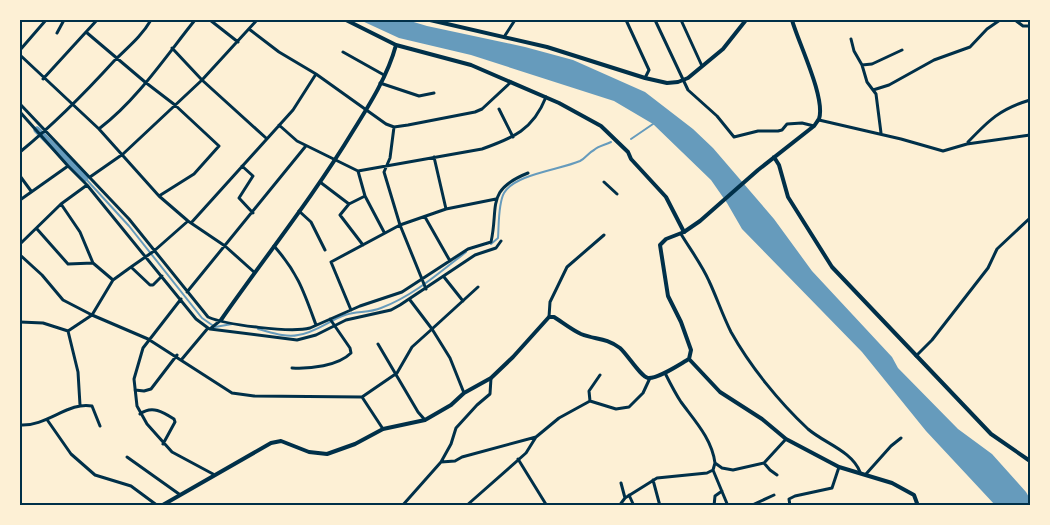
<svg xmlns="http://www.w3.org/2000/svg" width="1050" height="525" font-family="Manrope,sans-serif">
  <rect width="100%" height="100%" fill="#fdf0d5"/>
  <path fill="#669bbc" d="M360 20H407L427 26 525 47 573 60 645 92 693 129 713 148 774 219 812 271 892 357 898 368 958 429 992 454 1026 492 1030 499V505H995L926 431 862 352 742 229 727 203 711 180 653 124 614 101 471 55 399 38Z"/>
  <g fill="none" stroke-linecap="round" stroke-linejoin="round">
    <path stroke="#669bbc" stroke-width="2" d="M631 139 653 124
      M85 178 129 226 202 318 215 327 232 324
      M491 244 498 238C499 225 498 204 504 193 515 174 559 170 580 161 586 158 588 153 594 150 598 146 605 145 611 142
      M258 329C270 332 286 338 298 335 315 333 330 320 345 315 357 311 369 313 381 308 413 296 439 273 466 252"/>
    <path stroke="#669bbc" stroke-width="7" d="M37 130 85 178"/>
    <path stroke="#003049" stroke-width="3" d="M210 20 238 42
      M626 20 649 70 645 78
      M655 20 688 90 717 116 734 137 758 131H778L782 130 787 124 802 123 814 126
      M681 20 702 66
      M1015 20 1023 26H1030
      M249 29 279 52 316 74 386 124 394 127 408 125 475 112 482 109 511 82
      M86 32 97 20
      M57 33 64 20
      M504 37 515 20
      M851 39 854 51 862 65 867 82 876 94 881 133
      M172 48 202 80 266 138
      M20 50 46 20
      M343 52 384 75
      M20 55 99 129 159 196 188 221 225 246 254 272
      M862 65 872 64 902 50
      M43 79 86 32 145 82 175 105 219 146 194 174 159 196
      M380 83 419 96 434 93
      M873 90 889 85 934 60 970 47 987 29 1000 20
      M20 104 129 219 208 317C226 325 291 333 310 328L360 306 402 292 468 249 491 242C499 207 485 190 528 173
      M499 109 513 137
      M20 112 68 166
      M819 120 901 139 943 151 967 144 1030 135
      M279 125 297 141 358 171 482 149C513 138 533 130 546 97
      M394 127 390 158 384 172 400 225 426 289
      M100 128C137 100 166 56 195 20
      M968 142C989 120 1000 109 1030 100
      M20 152C54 124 84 94 114 61 128 47 141 37 151 20
      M434 157 446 209
      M242 166 253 176 239 198 253 213
      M358 171 365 196 384 232
      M20 176 31 191
      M90 177 123 154 202 80 257 20
      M320 182 349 204
      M604 182 617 194
      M20 200 68 166 87 185 196 319 208 328
      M61 204 80 232 93 263 113 280 131 267 150 285H153L162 276
      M299 211 311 222 325 250
      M425 217 450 261
      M191 223 293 110 316 74
      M37 229 68 264 93 263
      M681 234C690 249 702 265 709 281 717 298 722 314 731 332 750 366 779 402 808 429 824 443 852 451 860 472
      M20 244 61 204 87 185
      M363 245 340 215 349 204 365 196
      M274 246C298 273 304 292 316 325
      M20 255 42 275 63 300 92 315 148 339 232 393 254 396 362 397 383 429
      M131 267 154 251 188 221
      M444 277 463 301
      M187 292 305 147
      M181 299 143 348 134 379 137 406 147 424 172 452 213 474
      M351 310 331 262 400 225 446 209 496 199
      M549 317 550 302 567 267 604 235
      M20 322 43 323 68 331
      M210 329 297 340 316 335 346 320 391 310 400 305 475 255 496 248 501 241
      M378 344 418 412 425 420
      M916 356 932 340 988 268 997 249 1030 218
      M182 359 208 328 210 329 221 320
      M292 368C310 369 338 366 351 353L350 348 330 319
      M665 373C670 383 675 393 681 402 695 421 712 439 715 463
      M135 390 144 391 151 389 177 355
      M464 393 450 358 432 329 478 287
      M362 397 397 373 412 347 432 329 410 300
      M590 401 589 391 600 375
      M80 405 78 372 68 331 92 315 113 280
      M140 414C152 405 163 412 174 419L175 422 163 444
      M48 421 71 454 95 475 131 486 158 506
      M20 425C46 427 69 401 92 406L100 426
      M127 457 179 494
      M518 459 547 506
      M441 462 455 461 462 457 536 437
      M715 463 722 468 733 470 764 463 786 439
      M764 463 770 470 777 475
      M713 470 728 506
      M866 474 891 446 901 438
      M653 480 660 506
      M621 483 625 498
      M629 495 634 506
      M402 506 441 462 451 444 456 428 477 405 490 394 491 378
      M466 506 526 453 536 437 559 418 590 401 616 409 629 407 643 393 650 378
      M619 506 625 498 657 478 707 473 713 470 715 463
      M714 506 715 496 722 491
      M750 506 774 495
      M790 506 789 499 795 496 832 488 839 467"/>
    <path stroke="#003049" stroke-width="4" d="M346 20 396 45 471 65 559 103 601 126 628 152 631 159 666 197 684 232
      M221 320C265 257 313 197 353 131 370 104 388 75 396 45"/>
    <path stroke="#003049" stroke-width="4" d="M430 20 547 47 645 78 667 83 678 82 688 78 723 49 746 20
      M774 157 779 165 788 197 832 267 991 434 1030 461
      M689 359 720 392 762 419 786 439 839 467 892 483 914 495 918 506
      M161 506 271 443 281 441 309 452 327 454 355 444 383 429 425 420 451 405 464 393 491 378 513 357 549 317H554C562 322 572 330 581 334 596 340 605 337 620 348 627 354 641 377 648 378 658 379 680 364 689 359L691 350 681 322 668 296 660 245 666 239 684 232 700 221 758 170 814 126C815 125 818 120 819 119 826 98 798 42 792 20"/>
  </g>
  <rect width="1050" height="525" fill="none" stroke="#fdf0d5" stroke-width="42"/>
  <rect x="21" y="21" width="1008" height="483" fill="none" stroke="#003049" stroke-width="2"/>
</svg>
